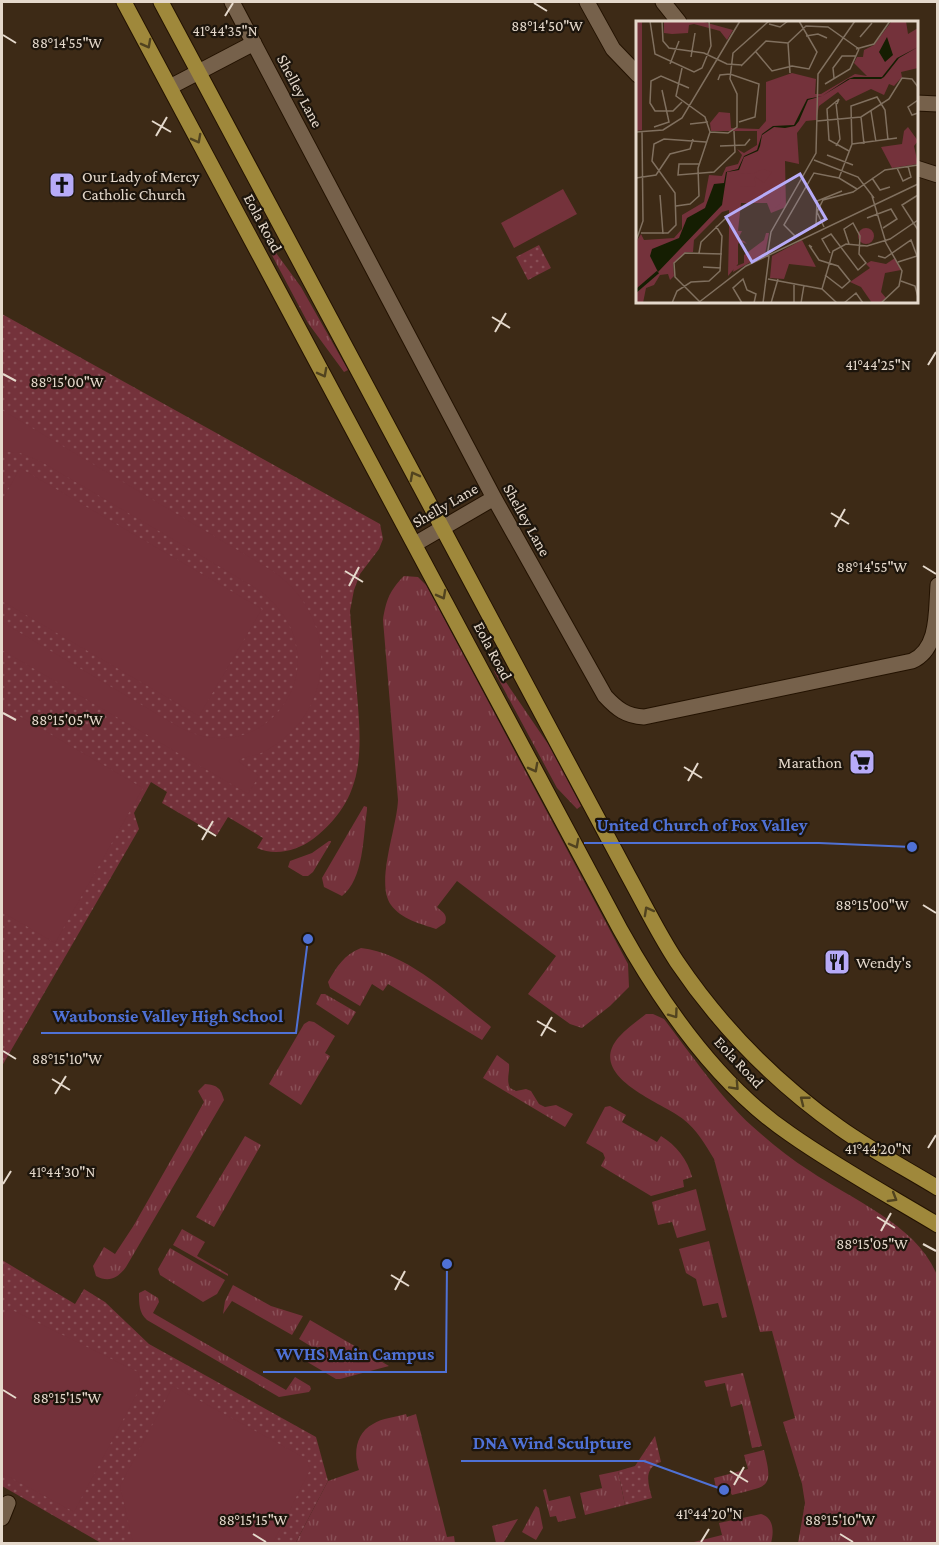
<svg xmlns="http://www.w3.org/2000/svg" width="939" height="1545" font-family="'Crimson Pro',serif">
  <defs>
    <pattern id="grass-tufts" width="24" height="20" patternUnits="userSpaceOnUse" patternTransform="scale(1.5)"><rect width="24" height="20" fill="#74323b"/><path d="M3 7l-1-3M5 7V3M7 7l1-3M15 17l-1-3M17 17v-4M19 17l1-3" fill="none" stroke="#884f56"/></pattern>
    <pattern id="park-dots" width="8" height="8" patternUnits="userSpaceOnUse" patternTransform="scale(1.5)"><rect width="8" height="8" fill="#74323b"/><path d="M2 2h.1M6 6h.1" fill="none" stroke="#884f56" stroke-width="1.8" stroke-linecap="round"/></pattern>
  </defs>
  <rect width="100%" height="100%" fill="#3d2a16"/>
  <path fill="url(#grass-tufts)" d="M268 242 301 287 348 370 344 372 308 323 266 244Z
    M404 576 418 577 426 585 628 964 629 987 610 1006 582 1028 570 1024 528 994 556 956 457 881 437 907C443 913 448 914 445 923L436 929C421 924 401 919 391 905 375 883 397 828 398 800L383 620C386 600 390 590 404 576Z
    M497 669 548 744 581 806 577 809 557 788 494 671Z
    M364 806 367 807V810C363 836 364 879 342 896L324 887 322 878Z
    M329 841H331V842L313 872 308 876H303L288 867 290 861 312 853Z
    M361 948C408 953 452 997 489 1025L491 1027 482 1040 388 984 383 991 372 984 360 1006 330 988 328 982C337 966 344 955 361 948Z
    M321 994H325L356 1012 348 1025 316 1004Z
    M646 1014H653L664 1019C691 1054 720 1097 752 1126 770 1142 789 1158 810 1171 852 1200 920 1226 938 1278L936 1543H798L805 1503 802 1484 783 1422 795 1418 772 1331 760 1332 714 1159C705 1144 697 1130 683 1119 661 1102 586 1077 618 1038 626 1029 636 1022 646 1014Z
    M309 1021 314 1022 335 1036 325 1053 330 1056 301 1105 269 1084 304 1024Z
    M497 1055 509 1064C510 1073 506 1079 510 1088L516 1091 526 1089 531 1091 539 1104 545 1107 556 1105 573 1114 565 1127 483 1078Z
    M205 1084C217 1085 221 1088 224 1100L126 1267C118 1278 109 1283 96 1276L93 1266 104 1247 115 1254 134 1225 204 1102 198 1091Z
    M610 1106 626 1115 622 1122 657 1142 661 1136C676 1145 688 1160 692 1177L683 1180 684 1187 651 1196 601 1166 605 1158 603 1153 586 1143 605 1107Z
    M245 1136 261 1145 214 1227 196 1217Z
    M696 1189 706 1230 677 1238 672 1222 658 1225 652 1202Z
    M182 1229 205 1242 197 1256 228 1274V1276L173 1245Z
    M709 1241 727 1317 722 1318 718 1303 703 1306 696 1279 686 1273 679 1249Z
    M170 1248 225 1280 217 1294 203 1302 160 1275 158 1269Z
    M233 1285 271 1306 303 1316 292 1335 232 1301 223 1314 225 1301Z
    M145 1290 158 1298 159 1302 153 1313 286 1390 295 1377 310 1386 311 1389 309 1392 279 1397 147 1320C139 1313 139 1304 139 1293Z
    M310 1320 389 1366 340 1379H336L304 1360 312 1347 299 1339Z
    M743 1373 762 1446 752 1448 742 1404 731 1407 725 1383 706 1387 704 1381Z
    M406 1414 407 1417 416 1414 447 1537 454 1536 455 1543 295 1544 328 1481 359 1470C353 1453 356 1433 373 1424 382 1418 396 1417 406 1414Z
    M764 1450C774 1490 768 1485 732 1495L727 1486 716 1488 714 1478 748 1469 744 1455Z
    M618 1471 625 1505 585 1515 580 1493 602 1488 599 1475Z
    M546 1489 549 1501 570 1496 576 1518 558 1522 556 1516 550 1517 543 1490Z
    M536 1506 539 1508 543 1528 536 1540 522 1532Z
    M761 1514C774 1518 774 1532 771 1543H690L722 1535 719 1523Z
    M518 1519 504 1542 496 1543 492 1526Z"/>
  <path fill="url(#park-dots)" d="M539 245 551 268 528 280 516 257Z
    M2 314 380 524 383 539 379 549 360 574 354 590 350 611C352 639 355 666 357 694 362 753 365 799 313 839 297 851 275 856 257 848L263 838 228 817 217 835 162 803 167 792 151 782 134 813 139 829 2 1066Z
    M2 1260 75 1304 84 1289 105 1302 149 1344 316 1437 328 1481 295 1544 101 1543 2 1486Z
    M655 1436 661 1462C643 1468 648 1483 652 1498L625 1505 618 1471 635 1466Z"/>
  <path fill="#74323b" d="M563 189 577 214 514 248 501 223Z
    M2 410 271 570C313 598 332 646 315 695 310 708 303 720 293 730 283 740 272 748 259 754 252 756 243 757 238 761L259 776 248 794 2 650V622L179 727C268 775 348 657 259 590L40 461 20 453 2 451Z
    M20 468 262 609 199 716 2 601V501Z
    M2 706 143 788 55 943 2 912Z
    M8 1308 138 1372 141 1386 74 1512 2 1473V1321Z
    M173 1386 307 1459 310 1470 273 1543H133L120 1486Z"/>
  <g fill="none" stroke-linecap="round" stroke-linejoin="round">
    <g stroke="#231201" stroke-width="17">
      <path id="minor" d="M232 2 494 498 605 696C617 709 626 716 644 717L912 661C939 649 936 612 938 585
        M587 2 613 49 638 75
        M663 2 679 22
        M170 87 254 43
        M916 103 938 104
        M916 168 938 175
        M415 544 494 498
        M2 1518 8 1503"/>
    </g>
    <g stroke="#231201" stroke-width="17">
      <path id="major" d="M124 2 620 929C661 1003 719 1086 790 1134 837 1167 888 1195 938 1225
        M161 2 628 875C644 904 659 935 677 962 721 1027 776 1083 840 1128 871 1150 905 1168 938 1188"/>
    </g>
    <use href="#minor" stroke="#76614b" stroke-width="15"/>
    <use href="#major" stroke="#9f883b" stroke-width="15"/>
  </g>
  <defs><path id="oneway-chevron" d="M-2-3.5L2.5 0L-2 3.5" fill="none" stroke-width="1.6" stroke-linecap="round" stroke-linejoin="round" transform="scale(1.5)"/></defs>
  <g stroke="#51431f">
    <use href="#oneway-chevron" transform="translate(147 44) rotate(62)"/>
    <use href="#oneway-chevron" transform="translate(197 139) rotate(62)"/>
    <use href="#oneway-chevron" transform="translate(323 373) rotate(62)"/>
    <use href="#oneway-chevron" transform="translate(414 476) rotate(-118)"/>
    <use href="#oneway-chevron" transform="translate(442 595) rotate(62)"/>
    <use href="#oneway-chevron" transform="translate(534 768) rotate(62)"/>
    <use href="#oneway-chevron" transform="translate(575 844) rotate(62)"/>
    <use href="#oneway-chevron" transform="translate(648 911) rotate(-119)"/>
    <use href="#oneway-chevron" transform="translate(674 1014) rotate(54)"/>
    <use href="#oneway-chevron" transform="translate(735 1086) rotate(47)"/>
    <use href="#oneway-chevron" transform="translate(804 1100) rotate(-142)"/>
    <use href="#oneway-chevron" transform="translate(893 1198) rotate(31)"/>
  </g>
  <path fill="none" stroke="#e5d9cc" stroke-width="2" d="M534 3 547 11M225 16 233 3M3 35 16 43M152 121 171 132M156 136 167 117M492 317 510 328M495 332 506 313M928 365 936 352M3 374 16 381M831 513 849 524M835 527 845 509M923 566 936 574M345 571 363 582M349 586 359 567M3 713 16 720M684 767 702 778M688 781 698 763M198 825 216 836M202 840 213 821M923 905 936 913M537 1021 556 1032M541 1036 552 1017M3 1051 16 1059M52 1079 70 1090M55 1094 66 1076M928 1148 936 1135M3 1184 11 1171M877 1217 895 1228M881 1231 891 1213M923 1244 936 1251M391 1275 409 1286M395 1290 405 1271M3 1390 16 1398M730 1471 748 1482M734 1485 744 1467M253 1534 266 1542M840 1534 853 1542M701 1542 709 1529"/>
  <defs>
    <g id="church-square" transform="scale(1.35)"><rect x="-9" y="-9" width="18" height="18" rx="4" fill="#b7abf8" stroke="#1d150c"/><path d="M-1.2-6h2.4v3.5h3.3v2.4h-3.3V6h-2.4V-.1h-3.3v-2.4h3.3Z" fill="#111"/></g>
    <g id="supermarket-square" transform="scale(1.35)"><rect x="-9" y="-9" width="18" height="18" rx="4" fill="#b7abf8" stroke="#1d150c"/><path d="M-6-5.5h2.5l.6 2H6L4.5 2H-2.5L-4.4-4H-6ZM-1.5 3.2a1.3 1.3 0 1 0 .1 0ZM3 3.2a1.3 1.3 0 1 0 .1 0Z" fill="#111"/></g>
    <g id="restaurant-square" transform="scale(1.35)"><rect x="-9" y="-9" width="18" height="18" rx="4" fill="#b7abf8" stroke="#1d150c"/><path d="M-5-6h1v4h1v-4h1v4h1v-4h1v5L-1.5 .5V6h-2V.5L-5-1ZM5-6V6H3V1.5H1.5Q1.5-4 5-6Z" fill="#111"/></g>
  </defs>
  <g fill-rule="evenodd">
    <use href="#church-square" x="62" y="185"/>
    <use href="#supermarket-square" x="862" y="762"/>
    <use href="#restaurant-square" x="837" y="962"/>
  </g>
  <g text-anchor="middle" dominant-baseline="central" stroke-width="4.5" stroke-linejoin="round" paint-order="stroke">
    <g font-size="16" fill="#e5d9cc" stroke="#1d150c">
      <text transform="translate(300 91) rotate(62)">Shelley Lane</text>
      <text transform="translate(263 223) rotate(62)">Eola Road</text>
      <text transform="translate(445 505) rotate(-30)">Shelly Lane</text>
      <text transform="translate(527 520) rotate(61)">Shelley Lane</text>
      <text transform="translate(493 651) rotate(62)">Eola Road</text>
      <text transform="translate(739 1062) rotate(47)">Eola Road</text>
    </g>
    <g font-size="16" fill="#e5d9cc" stroke="#1d150c" text-anchor="start">
      <text x="82" y="176">Our Lady of Mercy<tspan x="82" dy="18">Catholic Church</tspan></text>
      <text x="842" y="762" text-anchor="end">Marathon</text>
      <text x="856" y="962">Wendy's</text>
    </g>
  </g>
  <g transform="translate(636 21)">
    <rect width="282" height="282" fill="#3d2a16"/>
    <path d="M93 210H106L102 218 108 220 111 223 104 220 102 223V243L92 255ZM130 212H133L129 233 97 251 98 246 108 242V234L128 219Z" fill="#74323b"/>
    <path d="M0 0H6V109L0 110ZM28 0H64L97 9 91 19 84 10 58 3 53 4 52 12 36 13 28 12ZM270 0 272 13 282 7V47L265 51 266 56 258 65 253 63 248 74 235 68 210 80 202 71 183 85 180 99 170 100 161 112 163 143 149 140 150 186 135 192 131 182H105L102 210H93V189L86 191 58 219 57 231H50L37 243 38 255 34 259 32 253 24 254 18 264 10 267 7 282H0V221L5 213 8 219 38 217 46 208V194L68 181 73 154 86 155 90 146 102 143 106 134 101 128 108 132 121 124V110H75L74 102 83 91 94 92 95 107 123 108 130 100V61L156 52 180 58 179 73H185L219 53 231 55 218 42 221 36H227L228 29 238 24 255 1ZM272 106 282 120 278 125 282 143 256 147 245 126 266 123 268 110ZM222 215a8 8 0 1 1 16 0a8 8 0 1 1-16 0ZM166 219 180 246 153 243 148 258 134 257 136 235ZM259 237 265 249 249 252 245 271 250 277 244 282H236L225 266 214 261 234 247 230 243 235 240 250 243Z" fill="#74323b"/>
    <path d="M127 148 136 151 128 162 118 155 120 165 104 166V152L116 153ZM137 162H145L144 183 139 187H133V167Z" fill="#74323b"/>
    <path d="M251 16 257 34 249 41 243 31ZM282 26 263 37 252 51 248 56 245 58H214L186 75 172 79 163 100 159 105 149 107 138 106 126 114 124 125 122 130 108 136 103 149 91 151 86 184 22 251 14 235 16 228 43 217 51 197 69 187 78 163 88 162 90 151 102 148 108 135 121 129 126 113 137 105 158 104 171 78 186 75 212 58 218 56H246L261 37Z" fill="#151e02"/>
    <path fill="none" stroke="#151e02" stroke-width="3" d="M0 270 22 251"/>
    <path fill="none" stroke="#80705f" stroke-width="1.5" d="M14 0 19 33 58 51 66 47 75 25 73 0M26 0 27 20 33 27 68 32 91 43 106 44M133 3 144 6 152 0M170 15 182 13 191 17M224 16 236 2M220 28 238 23 254 0M120 31 136 50 156 45 173 48 181 31 163 0M55 36 59 12M34 43 43 20M105 45 130 20 152 22M154 52 152 22 170 5 192 6 223 28M198 57 197 47 206 35H220M82 59 84 54 94 53 123 63 119 96 103 101M189 63 214 48 223 28M282 79 272 86 276 94 282 92M46 81 37 90H19L14 82 15 60 25 55 53 67M200 82 204 118 200 125M201 83 203 78 191 88 193 119 213 130M235 90 240 121M225 96 228 123M181 100 225 96 253 78 266 57 276 58 282 66M54 103 72 101M18 106 33 101 26 69M0 111 27 109 46 97 104 0M74 111 92 112 101 106V73L94 58 97 32 133 0M216 123 261 117M84 125 109 124 114 118M191 134 217 144M178 139 222 156 238 177M63 143H43L42 154 78 151 99 131 98 110M261 147 267 160 275 156 272 145M0 157 20 154 34 133 54 128 57 118M203 157 216 123 215 85 241 76 249 89 252 119M236 157 244 169 254 166M206 170 181 180 180 205 159 215 148 204 178 152 203 157 221 168M24 174 27 213M282 174 266 184 282 209M236 175 250 222 266 250 263 265 245 282M40 185 54 183 63 175 62 147 74 111 69 96 40 75 46 47M231 197 255 188 261 198 247 207M188 206 181 191 187 179 217 171 249 149 282 144M5 212H32L40 204 39 172 16 140 18 123 28 118 70 121M0 220 7 200 6 111M176 226 173 224 183 239 202 245 214 260 206 267 189 254M63 232 65 221 92 195M194 232 186 218 195 213 222 249 230 242 223 233 224 215 217 202 208 208 213 223M242 235 249 237 275 219 281 235 262 241M131 236 135 211 180 132 182 53 219 0M67 246 85 247M132 258 186 268 201 282M265 260 279 265 282 276M186 268 197 230 210 223 231 225 254 218 282 199M36 282 41 270 55 261 73 260 84 250 86 215 80 205M62 282 110 245 282 163M65 282 39 256 38 242 49 232 86 233M106 282 97 267 107 258 111 269 120 273 118 282M127 282 133 235M135 282 142 258M158 282V262M165 282 168 264M208 282 220 272 227 282"/>
    <path fill="#b7abf8" fill-opacity="0.15" stroke="#b7abf8" stroke-width="3" d="M164 153 190 198 116 241 90 196Z"/>
    <rect width="282" height="282" fill="none" stroke="#e5d9cc" stroke-width="3"/>
  </g>
  <g font-size="15" text-anchor="middle" fill="#e5d9cc" stroke="#1d150c" stroke-width="4.5" stroke-linejoin="round" paint-order="stroke">
    <text x="547" y="31">88°14'50"W</text>
    <text x="225" y="36">41°44'35"N</text>
    <text x="67" y="48">88°14'55"W</text>
    <text x="878" y="370">41°44'25"N</text>
    <text x="67" y="387">88°15'00"W</text>
    <text x="872" y="572">88°14'55"W</text>
    <text x="67" y="725">88°15'05"W</text>
    <text x="872" y="910">88°15'00"W</text>
    <text x="67" y="1064">88°15'10"W</text>
    <text x="878" y="1154">41°44'20"N</text>
    <text x="62" y="1177">41°44'30"N</text>
    <text x="872" y="1249">88°15'05"W</text>
    <text x="67" y="1403">88°15'15"W</text>
    <text x="709" y="1519">41°44'20"N</text>
    <text x="253" y="1525">88°15'15"W</text>
    <text x="840" y="1525">88°15'10"W</text>
  </g>
  <path fill="none" stroke="#4f71d5" stroke-width="2" d="M912 847L819 843H584M308 939L296 1033H41M447 1264L446 1372H263M724 1490L644 1461H461"/>
  <g fill="#4f71d5" stroke="#1d150c" stroke-width="2">
    <circle cx="912" cy="847" r="6"/>
    <circle cx="308" cy="939" r="6"/>
    <circle cx="447" cy="1264" r="6"/>
    <circle cx="724" cy="1490" r="6"/>
  </g>
  <g font-size="18" text-anchor="middle" font-weight="bold" fill="#4f71d5" stroke="#1d150c" stroke-width="4.5" stroke-linejoin="round" paint-order="stroke">
    <text x="702" y="831">United Church of Fox Valley</text>
    <text x="168" y="1022">Waubonsie Valley High School</text>
    <text x="355" y="1360">WVHS Main Campus</text>
    <text x="552" y="1449">DNA Wind Sculpture</text>
  </g>
  <rect width="939" height="1545" fill="none" stroke="#e5d9cc" stroke-width="6"/>
</svg>
